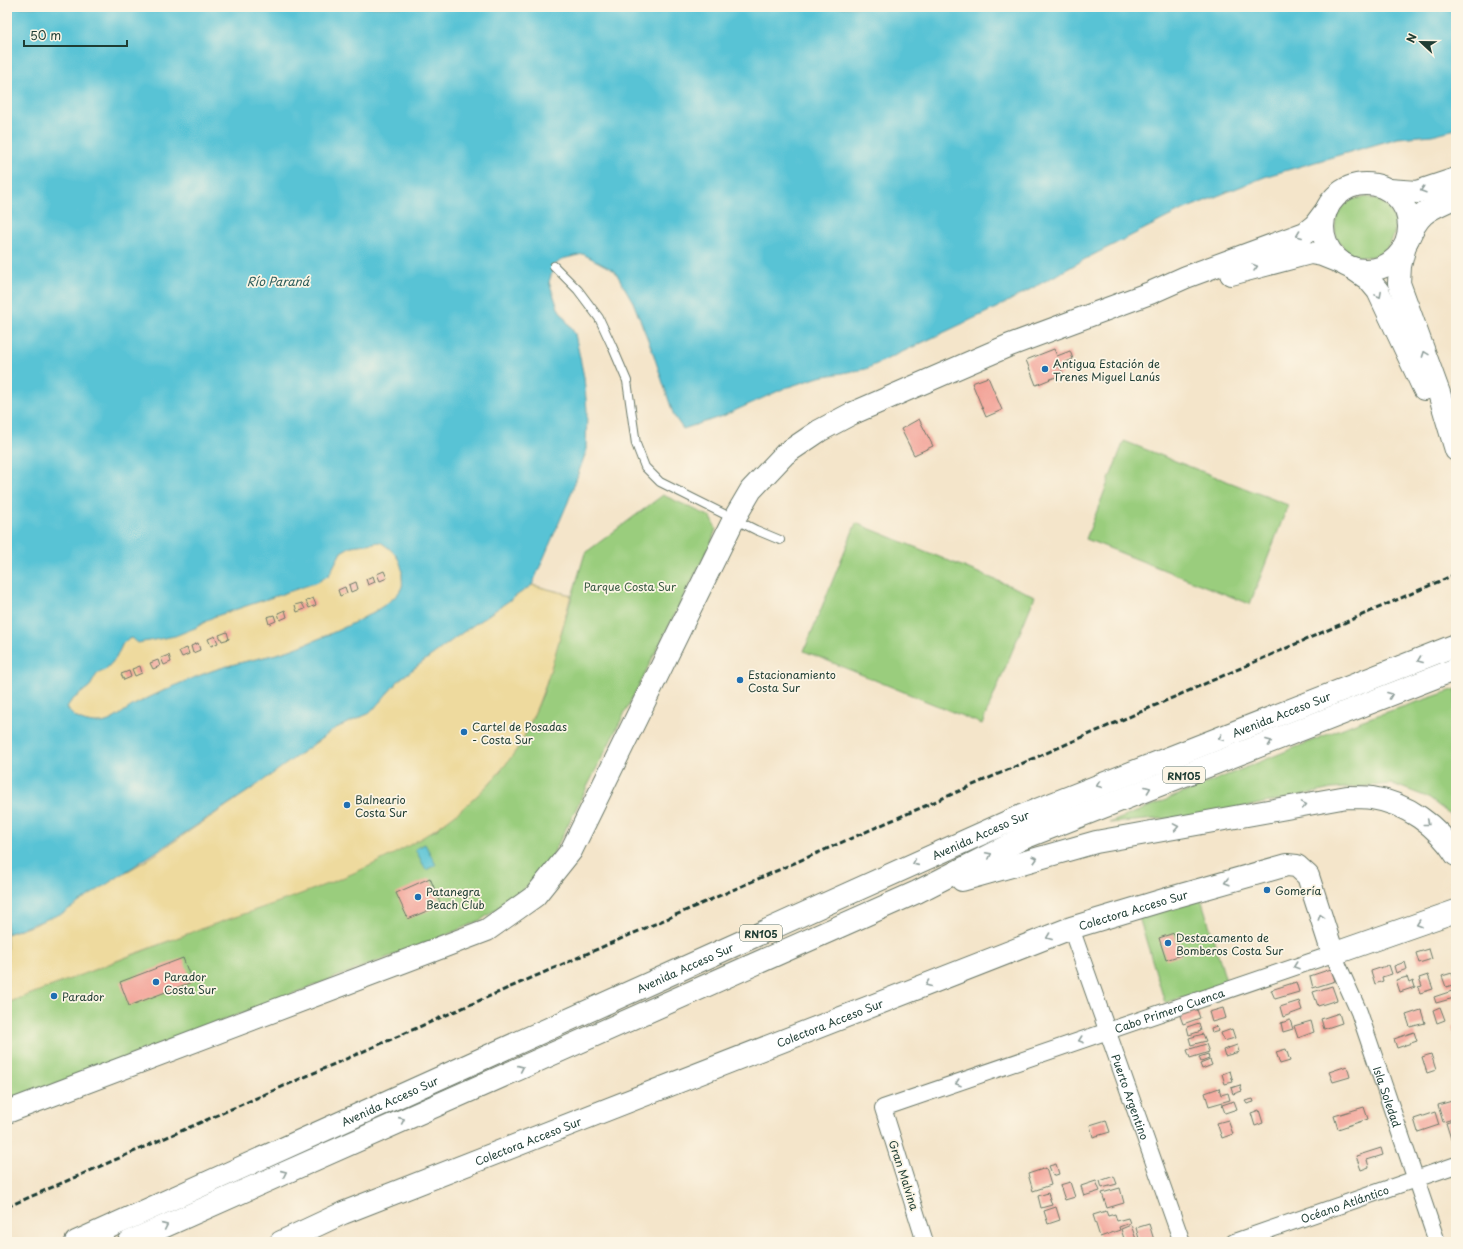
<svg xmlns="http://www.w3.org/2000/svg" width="1463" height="1249" font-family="'Playpen Sans',sans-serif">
  <rect width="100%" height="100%" fill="#fcf5e5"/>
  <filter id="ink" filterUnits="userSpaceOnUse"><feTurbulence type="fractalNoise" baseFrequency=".025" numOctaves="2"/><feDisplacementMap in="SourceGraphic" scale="8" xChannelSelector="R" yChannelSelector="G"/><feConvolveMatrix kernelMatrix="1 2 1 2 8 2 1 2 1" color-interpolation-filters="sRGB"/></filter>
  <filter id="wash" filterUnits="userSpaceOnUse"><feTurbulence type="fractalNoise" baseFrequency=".012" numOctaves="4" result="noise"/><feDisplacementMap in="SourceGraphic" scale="16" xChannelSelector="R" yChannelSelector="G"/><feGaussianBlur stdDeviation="0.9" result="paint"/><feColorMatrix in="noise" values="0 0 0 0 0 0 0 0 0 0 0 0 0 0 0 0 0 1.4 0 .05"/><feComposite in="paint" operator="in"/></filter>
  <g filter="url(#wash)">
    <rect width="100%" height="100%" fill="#f4e5ca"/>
    <path fill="#9acd7d" stroke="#5c8558" d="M1335 227a30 30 0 1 1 60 0a30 30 0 1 1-60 0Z
      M1124 441 1288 505 1250 604 1086 539Z
      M663 495 711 517 716 529 711 543 548 864 520 893 481 920 446 935 7 1103V1003L192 932 436 830 488 785 520 745 543 694 585 553Z
      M856 523 1035 596 982 724 804 651Z
      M1456 689V819L1427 797 1393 784 1332 789 1207 815 1109 823 1363 720Z
      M1201 898 1227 984 1165 1003 1139 917Z"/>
    <path fill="#eeda9e" stroke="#868c69" d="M380 542C392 549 403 560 402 575 402 579 403 584 402 587 395 609 311 643 287 651 261 659 232 663 206 673 181 682 158 693 134 705 125 710 116 719 106 722 93 726 72 720 67 707L71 701 90 686 97 673 105 670 116 658 123 643 128 639 195 628 213 617 285 593 329 575 341 552 351 546Z
      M532 585 571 595C560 637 550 679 532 719 528 728 524 738 519 746 446 856 312 889 195 931 132 954 70 980 7 1003V934L35 925 147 860 250 790 336 728 370 713 400 679 459 635Z"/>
    <path fill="#59c3d5" stroke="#3c8084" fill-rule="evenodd" d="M7 7H1456V129L1432 135 1398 138 1267 176 1180 211 1089 257 998 307 866 369 819 377 785 388 723 416 683 429 674 416 652 350 633 302 615 271 583 254 562 259 554 266 549 282 558 308 575 334 584 377 587 410 586 452 568 502 532 585 459 635 400 679 370 713 336 728 250 790 63 913 7 934ZM380 542C392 549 403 560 402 575 402 579 403 584 402 587 395 609 311 643 287 651 261 659 232 663 206 673 181 682 158 693 134 705 125 710 116 719 106 722 93 726 72 720 67 707L71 701 90 686 97 674 105 670 116 658 123 643 128 639 132 638 138 643 175 636 195 628 213 617 318 582 329 575 341 552 351 546Z
      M425 844 436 865 426 870 415 849Z"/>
    <g id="blocks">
      <path fill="#f3a398" d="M1054 349 1057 356 1070 351 1073 359 1059 365 1063 374 1036 385 1026 360Z
        M988 377 1002 410 986 417 972 383Z
        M919 419 933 446 914 455 901 429Z
        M384 571 387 578 380 581 377 574Z
        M373 576 375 582 368 585 366 579Z
        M356 582 358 589 351 592 349 585Z
        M345 587 347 593 340 596 338 590Z
        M313 598 316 605 309 608 306 601Z
        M302 603 305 609 297 612 295 605Z
        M285 610 287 617 280 620 278 613Z
        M274 615 276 621 269 624 267 617Z
        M227 632 229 639 222 641 219 635Z
        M215 636 218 643 211 646 208 639Z
        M198 643 200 650 193 653 191 646Z
        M187 648 189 654 182 657 179 651Z
        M169 655 171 662 164 665 161 658Z
        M158 660 160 666 153 669 150 663Z
        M140 666 142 673 135 676 132 669Z
        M129 671 131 677 124 680 121 674Z
        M430 878 441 905 408 919 396 893Z
        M1174 933 1181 955 1166 960 1159 938Z
        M1429 949 1432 959 1419 963 1416 953Z
        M183 958 192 982 129 1006 120 982Z
        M1405 962 1407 969 1396 973 1394 966Z
        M1389 965 1392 974 1382 977 1383 981 1375 984 1371 971Z
        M1331 969 1335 981 1313 988 1310 976Z
        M1452 973 1456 984 1446 987 1442 976Z
        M1428 975 1433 989 1420 993 1418 987 1422 986 1419 978Z
        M1407 977 1409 983 1413 981 1415 987 1400 992 1396 980Z
        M1296 982 1299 992 1275 999 1271 990Z
        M1332 986 1337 1000 1318 1006 1313 992Z
        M1452 991 1454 998 1436 1003 1434 997Z
        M1299 1001 1302 1010 1283 1017 1280 1007Z
        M1196 1007 1200 1018 1183 1024 1179 1013Z
        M1440 1007 1445 1020 1437 1023 1433 1010Z
        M1223 1008 1226 1018 1212 1022 1209 1012Z
        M1421 1010 1425 1023 1410 1027 1406 1015Z
        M1339 1013 1342 1023 1324 1029 1321 1019Z
        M1290 1020 1293 1029 1283 1032 1281 1023Z
        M1311 1021 1314 1032 1298 1038 1294 1026Z
        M1199 1023 1201 1031 1189 1035 1187 1027Z
        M1217 1026 1219 1031 1212 1033 1211 1028Z
        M1456 1026V1039L1452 1027Z
        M1232 1029 1235 1038 1224 1041 1221 1033Z
        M1414 1032 1417 1041 1397 1048 1394 1039Z
        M1203 1034 1206 1041 1191 1045 1189 1038Z
        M1206 1044 1209 1052 1190 1058 1187 1050Z
        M1237 1045 1239 1052 1225 1056 1223 1050Z
        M1286 1049 1290 1061 1280 1064 1276 1052Z
        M1208 1054 1209 1059 1201 1062 1199 1057Z
        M1431 1054 1436 1070 1427 1073 1422 1057Z
        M1210 1060 1212 1065 1202 1069 1200 1064Z
        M1347 1066 1350 1077 1333 1082 1329 1072Z
        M1230 1071 1233 1082 1225 1084 1222 1074Z
        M1240 1085 1242 1091 1233 1094 1231 1088Z
        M1219 1088 1221 1095 1228 1093 1230 1100 1209 1106 1205 1093Z
        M1253 1099 1254 1102 1247 1104 1245 1101Z
        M1234 1101 1237 1109 1225 1113 1222 1105Z
        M1452 1101 1456 1118 1443 1122 1438 1105Z
        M1364 1107 1368 1119 1338 1129 1334 1116Z
        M1259 1110 1263 1123 1255 1126 1251 1113Z
        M1435 1112 1439 1125 1418 1132 1414 1119Z
        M1106 1120 1110 1132 1093 1137 1090 1125Z
        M1228 1120 1233 1134 1222 1138 1217 1123Z
        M1456 1120V1140L1452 1142 1446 1123Z
        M1381 1148 1383 1155 1367 1160 1369 1167 1361 1170 1356 1156Z
        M1056 1164 1059 1174 1053 1176 1049 1166Z
        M1046 1168 1051 1185 1033 1191 1028 1174Z
        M1114 1176 1117 1184 1102 1188 1100 1181Z
        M1096 1181 1100 1191 1084 1196 1081 1186Z
        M1070 1182 1075 1197 1065 1200 1060 1185Z
        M1120 1188 1124 1203 1107 1208 1102 1193Z
        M1048 1193 1052 1205 1041 1208 1038 1196Z
        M1056 1207 1060 1220 1048 1224 1044 1211Z
        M1106 1211 1108 1216 1115 1214 1117 1221 1128 1218 1130 1223 1119 1227 1120 1230 1100 1237 1093 1215Z
        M1149 1224 1154 1240 1140 1242 1136 1228Z
        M1131 1225 1137 1242H1125L1121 1229Z"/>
    </g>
  </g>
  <g filter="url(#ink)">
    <use href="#blocks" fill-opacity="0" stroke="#6a7868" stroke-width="1"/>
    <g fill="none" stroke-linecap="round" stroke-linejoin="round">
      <g stroke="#6a7868" stroke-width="10">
        <path id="service" d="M554 266 578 290 599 318 612 346 627 381 636 444 645 467 660 482 756 530 780 540"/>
      </g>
      <g stroke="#6a7868" stroke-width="18">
        <g id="minor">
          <path id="s1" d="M1071 928 1182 1242"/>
          <path id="s2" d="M925 1242 883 1108 1333 954 1359 1012 1437 1242"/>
          <path id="s3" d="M1234 1242 1456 1165"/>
        </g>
      </g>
      <g stroke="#6a7868" stroke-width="24">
        <g id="secondary">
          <circle cx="1366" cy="227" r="43"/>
          <path d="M1389 190 1417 192 1456 179"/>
          <path d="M1408 239C1420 210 1429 210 1456 197"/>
          <path d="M1405 246 1400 266 1399 283 1439 393 1456 450"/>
          <path d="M1352 268 1368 279 1378 291 1424 389"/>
          <path d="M1231 274 1310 253 1322 255 1342 263"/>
          <path d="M7 1112 487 930 535 896 571 851 734 519 751 490 785 454 819 431 851 414 1010 345 1150 293 1186 277 1305 233 1315 225 1327 209"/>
          <path id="s4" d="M281 1242 343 1213 1071 928 1167 899 1287 865 1297 866 1308 876 1333 954 1456 911"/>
        </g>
      </g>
      <g stroke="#6a7868" stroke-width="24">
        <g id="trunk">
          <path d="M962 880 1096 842 1347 797C1355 797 1364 797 1372 798 1406 803 1438 826 1456 855"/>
          <path id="s5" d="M76 1242 1014 819 1456 645"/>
          <path d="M129 1242 917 892 1021 839 1456 669"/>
        </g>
      </g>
      <use href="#service" stroke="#fff" stroke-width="8"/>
      <use href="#minor" stroke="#fff" stroke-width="16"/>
      <use href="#secondary" stroke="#fff" stroke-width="22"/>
      <use href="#trunk" stroke="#fff" stroke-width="22"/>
      <path stroke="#1f3d34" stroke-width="3" stroke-dasharray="6 3" stroke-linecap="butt" d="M7 1207 1456 574"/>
    </g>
    <defs><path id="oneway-chevron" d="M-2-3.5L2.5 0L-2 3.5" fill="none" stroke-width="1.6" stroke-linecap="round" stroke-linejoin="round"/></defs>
    <g stroke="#8f9e9a">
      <use href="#oneway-chevron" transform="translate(1423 190) rotate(162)"/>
      <use href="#oneway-chevron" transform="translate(1299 235) rotate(159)"/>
      <use href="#oneway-chevron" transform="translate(1255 267) rotate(-15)"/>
      <use href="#oneway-chevron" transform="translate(1379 295) rotate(62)"/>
      <use href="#oneway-chevron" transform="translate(1425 354) rotate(-110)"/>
      <use href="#oneway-chevron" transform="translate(1420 660) rotate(159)"/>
      <use href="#oneway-chevron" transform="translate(1390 695) rotate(-21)"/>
      <use href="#oneway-chevron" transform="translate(1221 738) rotate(159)"/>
      <use href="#oneway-chevron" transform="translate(1269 742) rotate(-21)"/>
      <use href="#oneway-chevron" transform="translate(1099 785) rotate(159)"/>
      <use href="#oneway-chevron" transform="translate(1148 789) rotate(-21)"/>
      <use href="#oneway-chevron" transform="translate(1304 805) rotate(-10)"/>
      <use href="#oneway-chevron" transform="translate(1427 823) rotate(39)"/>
      <use href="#oneway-chevron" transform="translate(1176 827) rotate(-10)"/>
      <use href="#oneway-chevron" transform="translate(989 855) rotate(-27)"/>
      <use href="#oneway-chevron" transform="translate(1035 859) rotate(-16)"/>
      <use href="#oneway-chevron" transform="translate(915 863) rotate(156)"/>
      <use href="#oneway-chevron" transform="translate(1227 882) rotate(164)"/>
      <use href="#oneway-chevron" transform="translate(1321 917) rotate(-108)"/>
      <use href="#oneway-chevron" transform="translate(1419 924) rotate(161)"/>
      <use href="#oneway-chevron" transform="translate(1049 937) rotate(159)"/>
      <use href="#oneway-chevron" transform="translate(1296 966) rotate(161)"/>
      <use href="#oneway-chevron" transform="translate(928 984) rotate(159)"/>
      <use href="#oneway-chevron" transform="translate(1081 1040) rotate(161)"/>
      <use href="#oneway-chevron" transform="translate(521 1068) rotate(-24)"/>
      <use href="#oneway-chevron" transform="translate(958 1083) rotate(161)"/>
      <use href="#oneway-chevron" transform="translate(402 1120) rotate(-24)"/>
      <use href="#oneway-chevron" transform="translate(284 1173) rotate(-24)"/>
      <use href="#oneway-chevron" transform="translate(165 1226) rotate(-24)"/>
    </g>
  </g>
  <g fill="#1f6fb2" stroke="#fcf5e5" stroke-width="1.5">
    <circle cx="1045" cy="369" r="4"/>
    <circle cx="740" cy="680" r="4"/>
    <circle cx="464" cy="732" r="4"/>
    <circle cx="347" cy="805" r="4"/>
    <circle cx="1267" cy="890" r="4"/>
    <circle cx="418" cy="897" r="4"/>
    <circle cx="1168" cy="943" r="4"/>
    <circle cx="156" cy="982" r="4"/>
    <circle cx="54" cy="996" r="4"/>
  </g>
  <g text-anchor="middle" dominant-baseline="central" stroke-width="3.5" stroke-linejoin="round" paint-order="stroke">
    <g fill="#fcf5e5" stroke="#617469" stroke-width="1">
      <rect x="1163" y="767" width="42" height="16" rx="3"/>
      <rect x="740" y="925" width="42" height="16" rx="3"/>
    </g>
    <g font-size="10" font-weight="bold" fill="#1f3d34">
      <text x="1184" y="775">RN105</text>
      <text x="761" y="933">RN105</text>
    </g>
    <g font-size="11" fill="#1f3d34" stroke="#fcf5e5" text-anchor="start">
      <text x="1053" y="363">Antigua Estación de<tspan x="1053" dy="13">Trenes Miguel Lanús</tspan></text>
      <text x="748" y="674">Estacionamiento<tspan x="748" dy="13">Costa Sur</tspan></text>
      <text x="472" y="726">Cartel de Posadas<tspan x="472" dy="13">- Costa Sur</tspan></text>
      <text x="355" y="799">Balneario<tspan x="355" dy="13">Costa Sur</tspan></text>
      <text x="1275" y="890">Gomería</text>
      <text x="426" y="891">Patanegra<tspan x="426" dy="13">Beach Club</tspan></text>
      <text x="1176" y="937">Destacamento de<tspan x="1176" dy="13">Bomberos Costa Sur</tspan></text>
      <text x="164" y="976">Parador<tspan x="164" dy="13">Costa Sur</tspan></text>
      <text x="62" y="996">Parador</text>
    </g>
    <g font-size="11" fill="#385a43" stroke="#fcf5e5">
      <text x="630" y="586">Parque Costa Sur</text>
    </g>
    <g font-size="11" fill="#1f3d34" stroke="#fcf5e5">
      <text stroke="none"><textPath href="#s5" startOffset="1316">Avenida Acceso Sur</textPath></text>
      <text stroke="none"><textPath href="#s5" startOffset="992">Avenida Acceso Sur</textPath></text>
      <text stroke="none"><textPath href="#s4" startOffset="915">Colectora Acceso Sur</textPath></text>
      <text stroke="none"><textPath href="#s5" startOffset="668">Avenida Acceso Sur</textPath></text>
      <text stroke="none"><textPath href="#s2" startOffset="443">Cabo Primero Cuenca</textPath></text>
      <text stroke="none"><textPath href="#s4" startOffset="591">Colectora Acceso Sur</textPath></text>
      <text stroke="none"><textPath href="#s1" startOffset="179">Puerto Argentino</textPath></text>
      <text stroke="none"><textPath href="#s2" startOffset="769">Isla Soledad</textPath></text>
      <text stroke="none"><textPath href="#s5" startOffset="344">Avenida Acceso Sur</textPath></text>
      <text stroke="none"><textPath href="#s4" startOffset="267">Colectora Acceso Sur</textPath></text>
      <text transform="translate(904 1175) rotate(72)">Gran Malvina</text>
      <text stroke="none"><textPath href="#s3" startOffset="117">Océano Atlántico</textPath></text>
    </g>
    <g font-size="12" font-style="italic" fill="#2e5e5c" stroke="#fcf5e5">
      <text x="278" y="281">Río Paraná</text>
    </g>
  </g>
  <rect width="1463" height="1249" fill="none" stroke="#fcf5e5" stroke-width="24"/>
  <g transform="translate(1421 42) rotate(292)" stroke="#fcf5e5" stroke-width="3" paint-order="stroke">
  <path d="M0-3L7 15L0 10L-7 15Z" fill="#1f3d34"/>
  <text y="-6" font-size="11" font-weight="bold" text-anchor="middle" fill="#1f3d34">N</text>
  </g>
  <path d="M24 40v6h103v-6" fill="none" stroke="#1f3d34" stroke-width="2"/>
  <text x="30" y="40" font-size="12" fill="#1f3d34" stroke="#fcf5e5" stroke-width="3" paint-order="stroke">50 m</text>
</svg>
